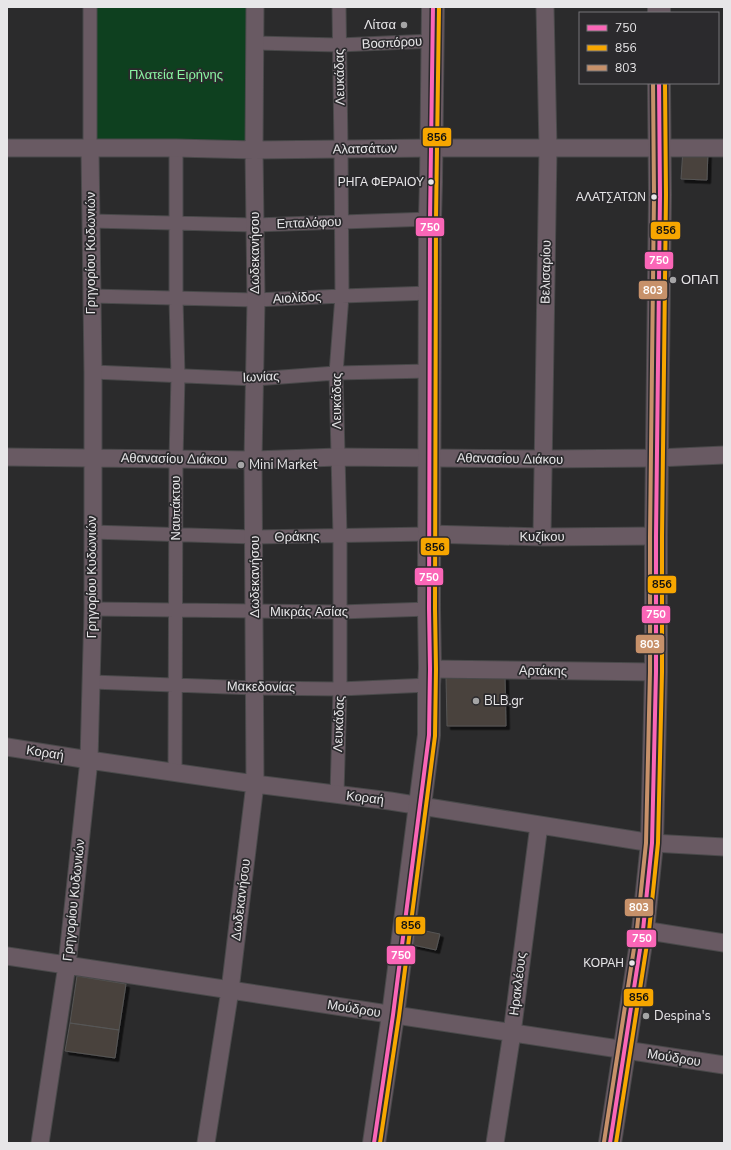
<svg xmlns="http://www.w3.org/2000/svg" width="731" height="1150" font-family="'Nunito Sans',sans-serif">
  <defs>
    <filter id="shadow"><feDropShadow dx="3.5" dy="3.5" stdDeviation="0" flood-color="#0009"/></filter>
  </defs>
  <rect width="100%" height="100%" fill="#2b2b2c"/>
  <path fill="#0e401f" d="M95 7H246L247 146 96 139Z"/>
  <path fill="#49433c" stroke="#565555" filter="url(#shadow)" d="M683 149 708 150 707 180 681 179Z
    M446 677H505L506 726H447Z
    M416 929 440 934 436 950 413 945Z
    M77 976 126 984 119 1030 70 1023Z
    M70 1023 119 1030 115 1058 65 1051Z"/>
  <g fill="none" stroke-linecap="round" stroke-linejoin="round">
    <g stroke="#49494a" stroke-width="15">
      <path id="pedestrian" d="M255 43 339 45 433 41
        M90 149V7
        M91 221 255 225 430 219
        M91 296 256 300 342 296 430 293
        M93 372 255 379 336 373 430 371
        M92 532 254 537 429 534
        M93 609 340 612 429 609
        M92 682 255 688 340 689 429 685
        M175 772 176 459 178 376 176 299V148
        M337 794 340 689V536L336 373 342 296 341 149 339 7"/>
    </g>
    <g stroke="#49494a" stroke-width="19">
      <path id="minor" d="M7 148H176L254 150 431 148H724
        M7 457 253 460 338 457 543 459 657 458 724 455
        M429 534 542 537 656 536
        M542 537 548 148 545 7
        M430 669 656 672
        M7 747 89 760 255 784 390 801 652 843 724 847
        M643 930 724 943
        M7 956 724 1065
        M40 1143 67 965 89 760 93 609V372L90 149
        M206 1143 230 990 255 784 253 460 256 300 254 150 255 7
        M495 1143 512 1033 539 825"/>
    </g>
    <g stroke="#49494a" stroke-width="24">
      <path id="tertiary" d="M659 7V13
        M374 1143 393 1015 429 735V685L430 669 429 609 430 219 431 182 433 7
        M610 1143 643 930 652 843 656 672V536L660 195 659 83"/>
    </g>
    <use href="#pedestrian" stroke="#695a63" stroke-width="13"/>
    <use href="#minor" stroke="#695a63" stroke-width="17"/>
    <use href="#tertiary" stroke="#695a63" stroke-width="22"/>
    <g stroke="#2b2a2d" stroke-width="7">
      <path id="bus-1" d="M374 1143 393 1015 429 735 430 669 429 609 430 219 433 7
        M610 1143 643 930 652 843 656 672V536L660 195 659 83"/>
    </g>
    <g stroke="#2b2a2d" stroke-width="7">
      <path id="bus-2" d="M380 1143 399 1016 435 736 436 669 435 609 436 219 439 7
        M616 1143 649 931 658 843 662 672V536L666 195 665 83"/>
    </g>
    <g stroke="#2b2a2d" stroke-width="7">
      <path id="bus-3" d="M604 1142 637 929 646 843 650 672V536L654 195 653 83"/>
    </g>
    <use href="#bus-1" stroke="#fa66b7" stroke-width="4"/>
    <use href="#bus-2" stroke="#f7a600" stroke-width="4"/>
    <use href="#bus-3" stroke="#c7916a" stroke-width="4"/>
  </g>
  <g fill="#a5a5a6" stroke="#2b2a2d" stroke-width="1.5">
    <circle cx="404" cy="25" r="4"/>
    <circle cx="673" cy="280" r="4"/>
    <circle cx="241" cy="465" r="4"/>
    <circle cx="476" cy="701" r="4"/>
    <circle cx="646" cy="1016" r="4"/>
  </g>
  <g fill="#e7e6e8" stroke="#2b2a2d" stroke-width="1.5">
    <circle cx="431" cy="182" r="3.5"/>
    <circle cx="654" cy="197" r="3.5"/>
    <circle cx="632" cy="963" r="3.5"/>
  </g>
  <g text-anchor="middle" dominant-baseline="central" stroke-width="3.5" stroke-linejoin="round" paint-order="stroke">
    <g font-size="12" fill="#e7e6e8" stroke="#2b2a2d" text-anchor="end">
      <text x="424" y="182">ΡΗΓΑ ΦΕΡΑΙΟΥ</text>
      <text x="646" y="197">ΑΛΑΤΣΑΤΩΝ</text>
      <text x="624" y="963">ΚΟΡΑΗ</text>
    </g>
    <g font-size="13" fill="#e7e6e8" stroke="#2b2a2d" text-anchor="start">
      <text x="396" y="25" text-anchor="end">Λίτσα</text>
      <text x="681" y="280">ΟΠΑΠ</text>
      <text x="249" y="465">Mini Market</text>
      <text x="484" y="701">BLB.gr</text>
      <text x="654" y="1016">Despina's</text>
    </g>
    <g font-size="13" fill="#e7e6e8" stroke="#2b2a2d">
      <text transform="translate(392 43) rotate(-3)">Βοσπόρου</text>
      <text transform="translate(340 77) rotate(-91)">Λευκάδας</text>
      <text transform="translate(365 149) rotate(-1)">Αλατσάτων</text>
      <text transform="translate(309 223) rotate(-2)">Επταλόφου</text>
      <text transform="translate(91 253) rotate(-90)">Γρηγορίου Κυδωνιών</text>
      <text transform="translate(255 253) rotate(-90)">Δωδεκανήσου</text>
      <text transform="translate(546 272) rotate(-89)">Βελισαρίου</text>
      <text transform="translate(297 298) rotate(-3)">Αιολίδος</text>
      <text transform="translate(261 377) rotate(-2)">Ιωνίας</text>
      <text transform="translate(337 401) rotate(-90)">Λευκάδας</text>
      <text transform="translate(174 459) rotate(1)">Αθανασίου Διάκου</text>
      <text transform="translate(510 459) rotate(1)">Αθανασίου Διάκου</text>
      <text transform="translate(176 508) rotate(-90)">Ναυπάκτου</text>
      <text transform="translate(297 537) rotate(-1)">Θράκης</text>
      <text x="542" y="537">Κυζίκου</text>
      <text transform="translate(92 577) rotate(-90)">Γρηγορίου Κυδωνιών</text>
      <text transform="translate(255 577) rotate(-90)">Δωδεκανήσου</text>
      <text x="309" y="612">Μικράς Ασίας</text>
      <text transform="translate(543 671) rotate(1)">Αρτάκης</text>
      <text transform="translate(261 687) rotate(1)">Μακεδονίας</text>
      <text transform="translate(339 724) rotate(-88)">Λευκάδας</text>
      <text transform="translate(45 753) rotate(9)">Κοραή</text>
      <text transform="translate(365 798) rotate(7)">Κοραή</text>
      <text transform="translate(74 900) rotate(-84)">Γρηγορίου Κυδωνιών</text>
      <text transform="translate(241 900) rotate(-83)">Δωδεκανήσου</text>
      <text transform="translate(518 984) rotate(-83)">Ηρακλέους</text>
      <text transform="translate(354 1009) rotate(9)">Μούδρου</text>
      <text transform="translate(674 1058) rotate(9)">Μούδρου</text>
    </g>
    <g font-size="13" fill="#8af4a2" stroke="#2b2a2d">
      <text x="176" y="75">Πλατεία Ειρήνης</text>
    </g>
  </g>
  <g stroke="#2b2a2d" stroke-width="1.5">
    <rect x="422" y="127" width="30" height="20" rx="4" fill="#f7a600"/>
    <rect x="415" y="217" width="30" height="20" rx="4" fill="#fa66b7"/>
    <rect x="650" y="221" width="31" height="19" rx="4" fill="#f7a600"/>
    <rect x="644" y="251" width="30" height="19" rx="4" fill="#fa66b7"/>
    <rect x="638" y="280" width="30" height="20" rx="4" fill="#c7916a"/>
    <rect x="420" y="537" width="30" height="19" rx="4" fill="#f7a600"/>
    <rect x="414" y="567" width="30" height="19" rx="4" fill="#fa66b7"/>
    <rect x="647" y="575" width="30" height="19" rx="4" fill="#f7a600"/>
    <rect x="641" y="605" width="30" height="19" rx="4" fill="#fa66b7"/>
    <rect x="635" y="634" width="30" height="20" rx="4" fill="#c7916a"/>
    <rect x="624" y="898" width="30" height="19" rx="4" fill="#c7916a"/>
    <rect x="395" y="916" width="31" height="19" rx="4" fill="#f7a600"/>
    <rect x="626" y="929" width="31" height="19" rx="4" fill="#fa66b7"/>
    <rect x="386" y="945" width="30" height="20" rx="4" fill="#fa66b7"/>
    <rect x="623" y="988" width="31" height="19" rx="4" fill="#f7a600"/>
  </g>
  <g font-size="11" text-anchor="middle" font-weight="bold" fill="#fff">
    <text x="430" y="231">750</text>
    <text x="659" y="264">750</text>
    <text x="653" y="294">803</text>
    <text x="429" y="581">750</text>
    <text x="656" y="618">750</text>
    <text x="650" y="648">803</text>
    <text x="639" y="911">803</text>
    <text x="642" y="942">750</text>
    <text x="401" y="959">750</text>
  </g>
  <g font-size="11" text-anchor="middle" font-weight="bold" fill="#111">
    <text x="437" y="141">856</text>
    <text x="666" y="234">856</text>
    <text x="435" y="551">856</text>
    <text x="662" y="588">856</text>
    <text x="411" y="929">856</text>
    <text x="639" y="1001">856</text>
  </g>
  <rect width="731" height="1150" fill="none" stroke="#e7e6e8" stroke-width="16"/>
  <rect x="579" y="12" width="140" height="72" fill="#2b2a2d" stroke="#767578"/>
  <rect x="587" y="25" width="20" height="6" fill="#fa66b7" stroke="#767578"/>
  <text x="615" y="32" font-size="12" fill="#e7e6e8">750</text>
  <rect x="587" y="45" width="20" height="6" fill="#f7a600" stroke="#767578"/>
  <text x="615" y="52" font-size="12" fill="#e7e6e8">856</text>
  <rect x="587" y="65" width="20" height="6" fill="#c7916a" stroke="#767578"/>
  <text x="615" y="72" font-size="12" fill="#e7e6e8">803</text>
</svg>
